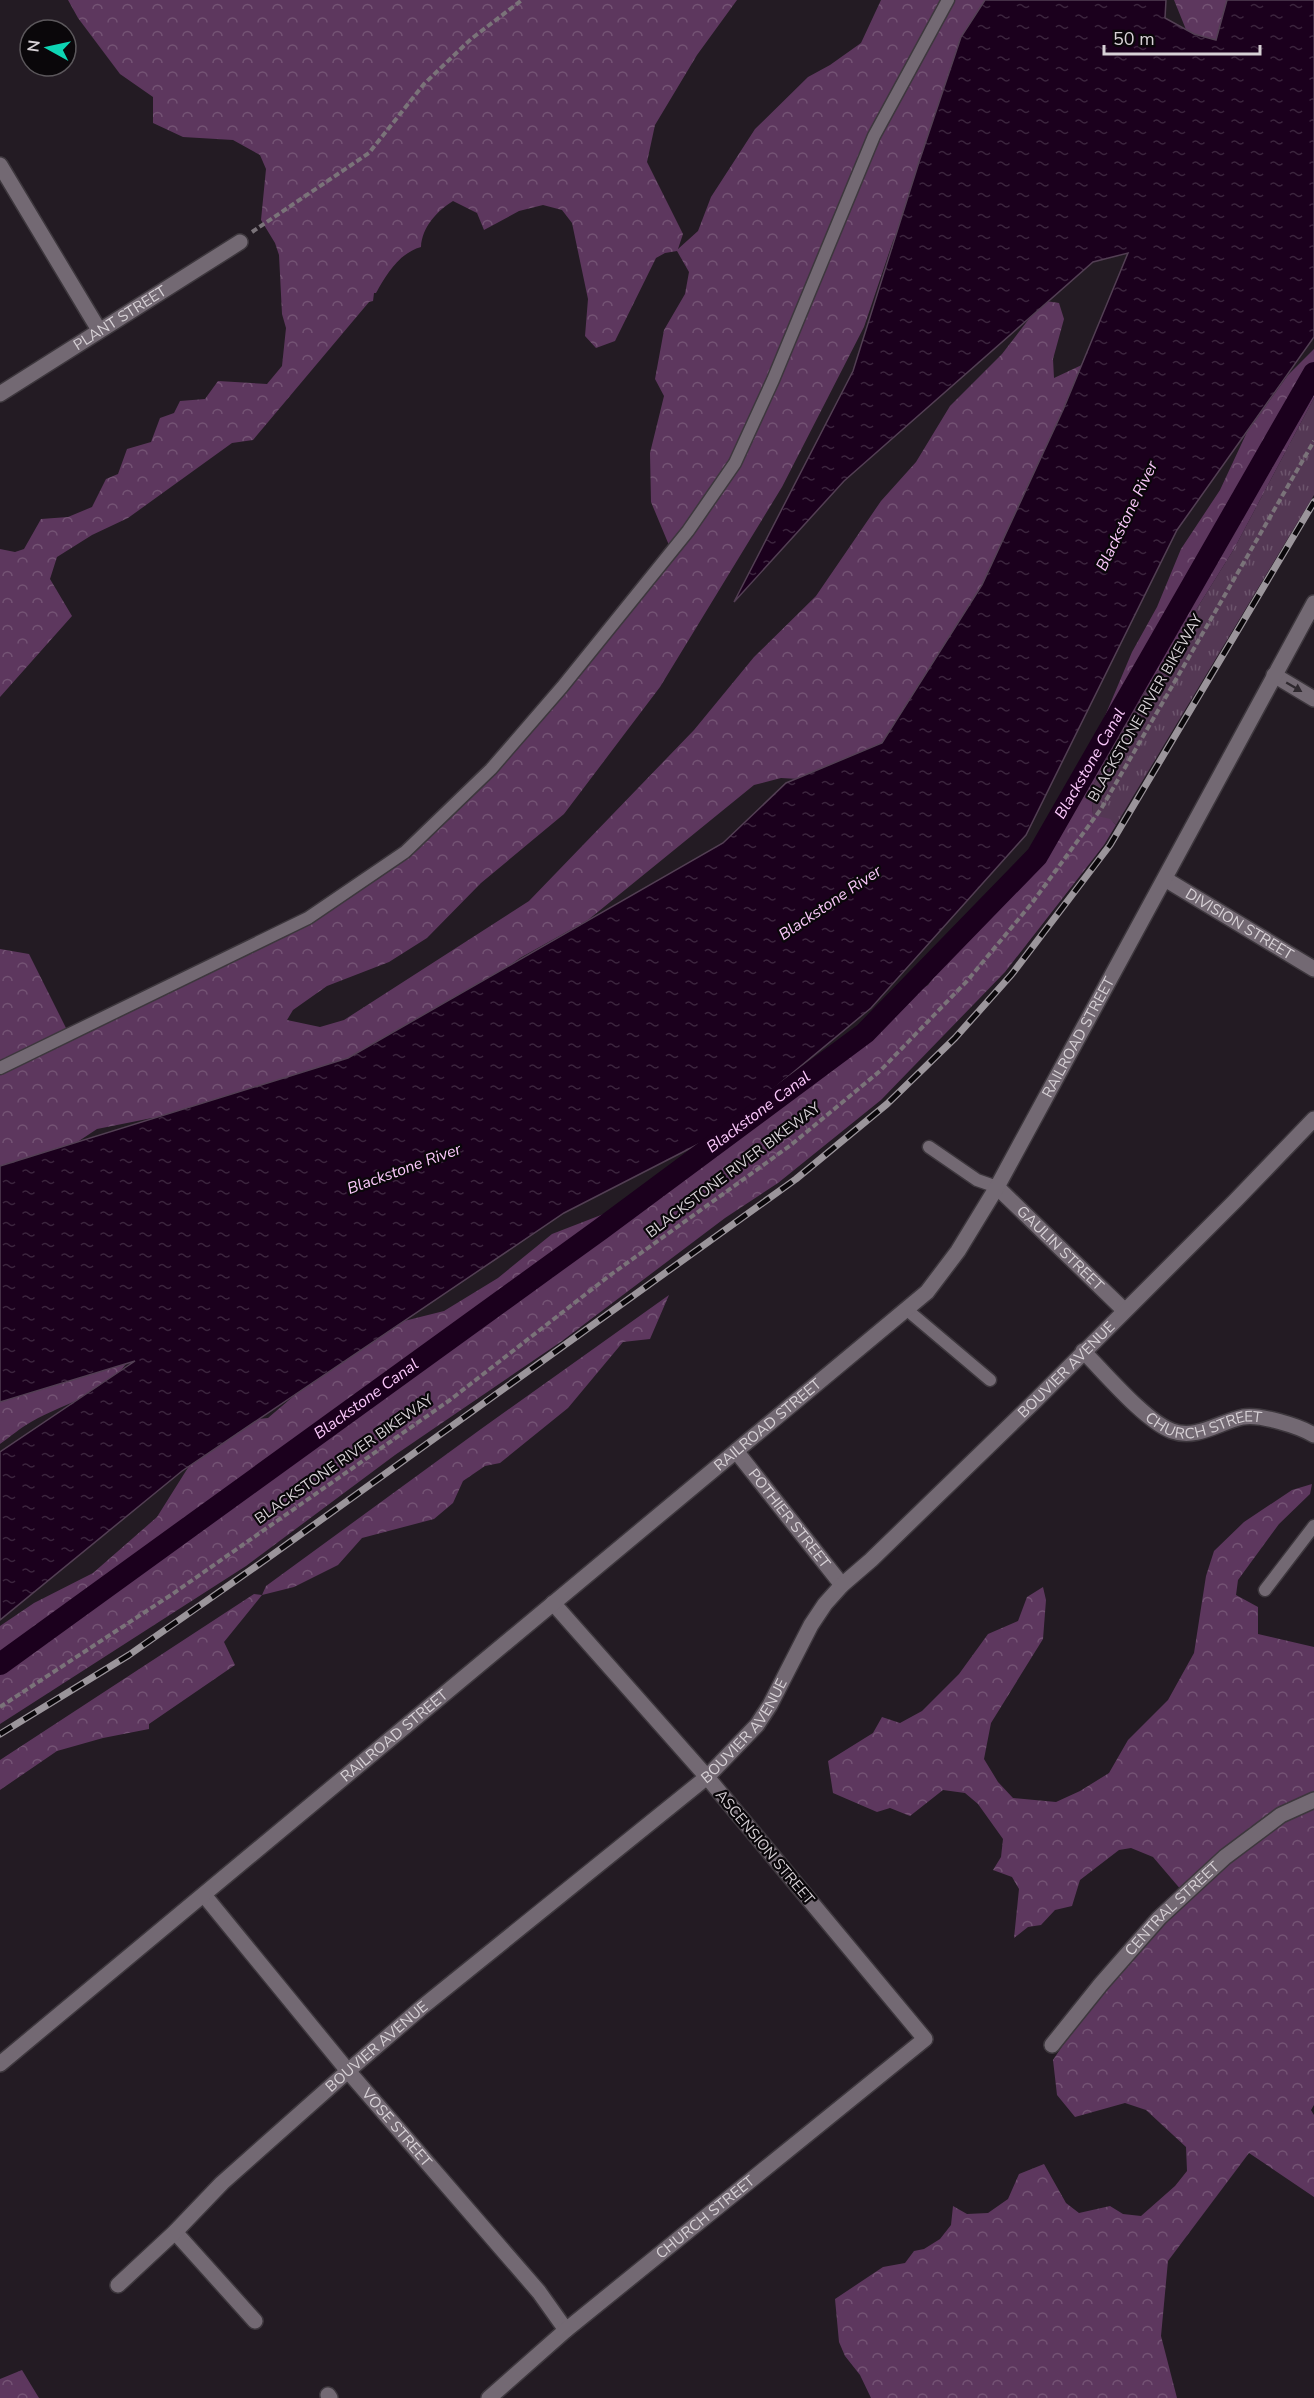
<svg xmlns="http://www.w3.org/2000/svg" width="1314" height="2398" font-family="'Nunito Sans',sans-serif">
  <defs>
    <pattern id="grass-tufts" width="24" height="20" patternUnits="userSpaceOnUse" patternTransform="scale(1.5)"><rect width="24" height="20" fill="#543854"/><path d="M3 7l-1-3M5 7V3M7 7l1-3M15 17l-1-3M17 17v-4M19 17l1-3" fill="none" stroke="#6c546c"/></pattern>
    <pattern id="forest-crowns" width="20" height="18" patternUnits="userSpaceOnUse" patternTransform="scale(1.5)"><rect width="20" height="18" fill="#5d375e"/><path d="M2 6a3 3 0 1 1 6 0M12 15a3 3 0 1 1 6 0" fill="none" stroke="#745374"/></pattern>
    <pattern id="water-ripples" width="26" height="14" patternUnits="userSpaceOnUse" patternTransform="scale(1.5)"><rect width="26" height="14" fill="#1b001d"/><path d="M2 4q2-2 4 0t4 0M15 11q2-2 4 0t4 0" fill="none" stroke="#3b243d"/></pattern>
  </defs>
  <rect width="100%" height="100%" fill="#231b23"/>
  <path fill="url(#grass-tufts)" d="M1314 398V495L1116 825C1109 817 1101 820 1093 815L1091 790 1116 738 1234 549Z"/>
  <path fill="url(#forest-crowns)" d="M68 0H737L697 55 655 125 647 162 683 234 678 249 698 231 711 197 755 129 808 77 830 65 861 43 881 0H999L960 93 893 241 864 327 782 487 660 687 564 814 481 883 427 938 389 962 327 986 293 1010 287 1020 320 1027 344 1020 529 901 694 730 754 657 816 596 881 501 916 462 950 406 1002 354 1035 311 1046 301 1059 303 1064 319 1053 359 1054 378 1086 363 1068 411 1055 426 1041 512 867 783 781 778 754 785 588 920 520 958 410 1036 219 1126 152 1118 97 1129 38 1168 0 1184V949L29 954 68 1032 305 921 400 856 489 770 671 550 651 502 650 453 664 396 655 379 664 330 685 294 689 272 677 251 665 253 656 258 615 341 596 348 585 336 588 299 572 223 562 210 543 205 519 211 484 230 477 213 453 201C437 211 422 227 421 247 399 253 386 275 376 293H374L373 301 369 302 253 440 232 443 128 518 92 535 57 557 50 579 72 616 0 697V549L15 552 24 549 41 519 68 517 92 507 106 479 118 474 127 449 151 442 160 418 174 413 180 401 205 399 218 381 267 384 282 366 286 328 282 314 279 255 275 243 261 220 266 169 260 155 233 140 183 137 153 123V97L120 74 78 18Z
    M1174 0H1232L1220 41 1189 37Z
    M1314 349V398L1234 549 1116 738 1091 790 1093 815 1110 819 1116 825 1104 845 1005 972 881 1100 778 1183 725 1218 562 1341 395 1455 246 1566 0 1724V1626L34 1603 93 1573 157 1517 211 1431 230 1422 268 1418 331 1364 384 1326 444 1311 498 1278 552 1234 650 1196 727 1148 806 1086 867 1024 928 985 952 952 1014 891 1075 787 1132 652 1157 607 1181 549 1220 490 1247 432 1288 375Z
    M669 1295 650 1339 623 1342 568 1408 500 1463 485 1466 463 1481 453 1503 434 1519 362 1538 338 1565 294 1587 262 1595 224 1642 235 1665 149 1724V1729L103 1738 57 1751 0 1790V1760L254 1594 262 1595 266 1586 481 1429Z
    M132 1355C108 1396 69 1400 31 1422 20 1428 10 1437 0 1444V1385Z
    M1312 1484 1310 1494 1279 1524 1238 1580 1236 1595 1258 1607V1634L1314 1647V2105L1311 2110 1314 2115V2197L1249 2153 1168 2261 1161 2336 1177 2398H871L860 2375 845 2356 839 2342 835 2299 883 2267 905 2263 914 2251 924 2249 940 2239 951 2225 953 2206 967 2214 988 2213 1008 2199 1019 2174 1044 2164 1066 2203 1079 2213 1110 2206 1123 2214 1141 2216 1175 2186 1187 2171 1186 2147 1146 2110 1125 2103 1075 2117 1057 2095 1053 2060 1088 2007 1188 1898 1153 1857 1131 1848 1119 1850 1080 1880 1072 1906 1055 1910 1041 1925 1028 1927 1014 1938 1019 1889 1012 1877 993 1870 1001 1857 1003 1839 978 1804 965 1793 943 1790 910 1816 890 1808 877 1812 833 1793 828 1761 873 1733 882 1717 900 1723 922 1711 959 1674 988 1634 1018 1621 1027 1597 1043 1587 1046 1600 1043 1639 991 1723 984 1759 998 1782 1013 1798 1056 1802 1080 1791 1109 1773 1128 1740 1168 1700 1194 1653 1206 1576 1214 1551 1244 1522 1292 1490Z
    M22 2370 39 2398H0V2379Z"/>
  <path fill="url(#water-ripples)" stroke="#533f54" stroke-width="1.5" d="M985 0H1166L1165 18 1194 34 1216 40 1227 0H1314V337L1177 530 1026 835 871 1008 720 1133 564 1213 182 1471 0 1620V1452L135 1361 0 1402V1166L348 1058 723 843 786 783 882 743 982 585 1063 410 1128 253 1093 262 844 481 734 602 853 371 919 162 961 37Z"/>
  <g fill="none" stroke-linecap="round" stroke-linejoin="round">
    <path stroke="#1b001d" stroke-width="22" id="s1" d="M0 1664 601 1229 865 1033 1037 856 1314 373"/>
    <g stroke="#3d373d" stroke-width="15">
      <path id="service" d="M0 1068 308 918 405 852 491 769 562 687 688 531 735 463 773 380 874 136 948 0
        M929 1147 977 1180 997 1187
        M906 1309 990 1380
        M1265 1590 1314 1526"/>
    </g>
    <g stroke="#3d373d" stroke-width="18">
      <g id="minor">
        <path d="M0 165 99 330"/>
        <path id="s2" d="M0 394 240 242"/>
        <path d="M1274 675 1314 699"/>
        <path id="s3" d="M1165 879 1314 969"/>
        <path id="s4" d="M997 1187 1124 1310"/>
        <path id="s5" d="M1083 1351C1105 1373 1145 1421 1172 1431 1197 1440 1219 1422 1243 1417 1260 1414 1299 1426 1314 1435"/>
        <path id="s6" d="M736 1451 842 1585"/>
        <path id="s7" d="M204 1895 348 2071 539 2292 566 2330"/>
        <path id="s8" d="M1052 2045 1101 1984 1159 1918 1225 1857 1281 1815 1314 1800"/>
        <path d="M175 2232 255 2321"/>
        <path id="s9" d="M118 2285 175 2232 222 2183 348 2071 421 2008 707 1777 757 1725 770 1705 811 1625 825 1604 842 1585 871 1560 1035 1401 1235 1201 1314 1119"/>
        <path d="M328 2395 330 2398"/>
        <path id="s10" d="M489 2398 566 2330 925 2039 707 1777 553 1603"/>
      </g>
    </g>
    <g stroke="#3d373d" stroke-width="18">
      <g id="tertiary">
        <path id="s11" d="M0 2064 927 1292 958 1251 997 1187 1314 603"/>
      </g>
    </g>
    <path stroke="#7a7379" stroke-width="4" stroke-dasharray="6 3" stroke-linecap="butt" d="M252 232 369 153 424 84 471 39 522 0
      M0 1707 171 1595 450 1400 609 1276 791 1145 880 1071 967 981 1032 903 1101 809 1314 441"/>
    <use href="#service" stroke="#736973" stroke-width="12"/>
    <use href="#minor" stroke="#736973" stroke-width="15"/>
    <use href="#tertiary" stroke="#736973" stroke-width="15"/>
    <g stroke="#9b959b" stroke-width="7">
      <path id="rail" d="M0 1734 129 1655 265 1560 796 1179 887 1104 955 1038 1012 974 1110 845 1314 502"/>
    </g>
    <use href="#rail" stroke="#0a070a" stroke-width="4.5" stroke-dasharray="14" stroke-linecap="butt"/>
  </g>
  <defs><path id="oneway-solid" d="M-6-.8H1V-3.2L6.5 0L1 3.2V.8H-6Z" transform="scale(1.5)"/></defs>
  <use fill="#2f292f" href="#oneway-solid" transform="translate(1294 687) rotate(30)"/>
  <g text-anchor="middle" dominant-baseline="central" stroke-width="4.5" stroke-linejoin="round" paint-order="stroke">
    <g font-size="15" fill="#d7d1d6" stroke="#0a070a">
      <text stroke="none"><textPath href="#s2" startOffset="142">PLANT STREET</textPath></text>
      <text transform="translate(1145 708) rotate(-60)">BLACKSTONE RIVER BIKEWAY</text>
      <text stroke="none"><textPath href="#s3" startOffset="87">DIVISION STREET</textPath></text>
      <text stroke="none"><textPath href="#s11" startOffset="1503">RAILROAD STREET</textPath></text>
      <text transform="translate(733 1170) rotate(-37)">BLACKSTONE RIVER BIKEWAY</text>
      <text stroke="none"><textPath href="#s4" startOffset="88">GAULIN STREET</textPath></text>
      <text stroke="none"><textPath href="#s9" startOffset="1326">BOUVIER AVENUE</textPath></text>
      <text stroke="none"><textPath href="#s5" startOffset="152">CHURCH STREET</textPath></text>
      <text stroke="none"><textPath href="#s11" startOffset="999">RAILROAD STREET</textPath></text>
      <text transform="translate(344 1459) rotate(-35)">BLACKSTONE RIVER BIKEWAY</text>
      <text stroke="none"><textPath href="#s6" startOffset="86">POTHIER STREET</textPath></text>
      <text stroke="none"><textPath href="#s9" startOffset="838">BOUVIER AVENUE</textPath></text>
      <text stroke="none"><textPath href="#s11" startOffset="513">RAILROAD STREET</textPath></text>
      <text transform="translate(765 1847) rotate(50)">ASCENSION STREET</text>
      <text stroke="none"><textPath href="#s8" startOffset="182">CENTRAL STREET</textPath></text>
      <text stroke="none"><textPath href="#s9" startOffset="352">BOUVIER AVENUE</textPath></text>
      <text stroke="none"><textPath href="#s7" startOffset="302">VOSE STREET</textPath></text>
      <text stroke="none"><textPath href="#s10" startOffset="282">CHURCH STREET</textPath></text>
    </g>
    <g font-size="16" font-style="italic" fill="#fbc8fb" stroke="#0a070a">
      <text transform="translate(1127 516) rotate(-64)">Blackstone River</text>
      <text stroke="none"><textPath href="#s1" startOffset="1424">Blackstone Canal</textPath></text>
      <text transform="translate(830 903) rotate(-34)">Blackstone River</text>
      <text stroke="none"><textPath href="#s1" startOffset="938">Blackstone Canal</textPath></text>
      <text transform="translate(404 1169) rotate(-20)">Blackstone River</text>
      <text stroke="none"><textPath href="#s1" startOffset="452">Blackstone Canal</textPath></text>
    </g>
  </g>
  <g transform="translate(48 48) rotate(278)"><circle r="28" fill="#0a070a" stroke="#5c585c" stroke-width="1.5"/>
  <path d="M0-4.5L10 22L0 15L-10 22Z" fill="#0ed5b4"/>
  <text y="-9" font-size="16" font-weight="bold" text-anchor="middle" fill="#d7d1d6">N</text>
  </g>
  <path d="M1104 45v9h156v-9" fill="none" stroke="#d7d1d6" stroke-width="3"/>
  <text x="1113" y="45" font-size="18" fill="#d7d1d6" stroke="#0a070a" stroke-width="4.5" paint-order="stroke">50 m</text>
</svg>
